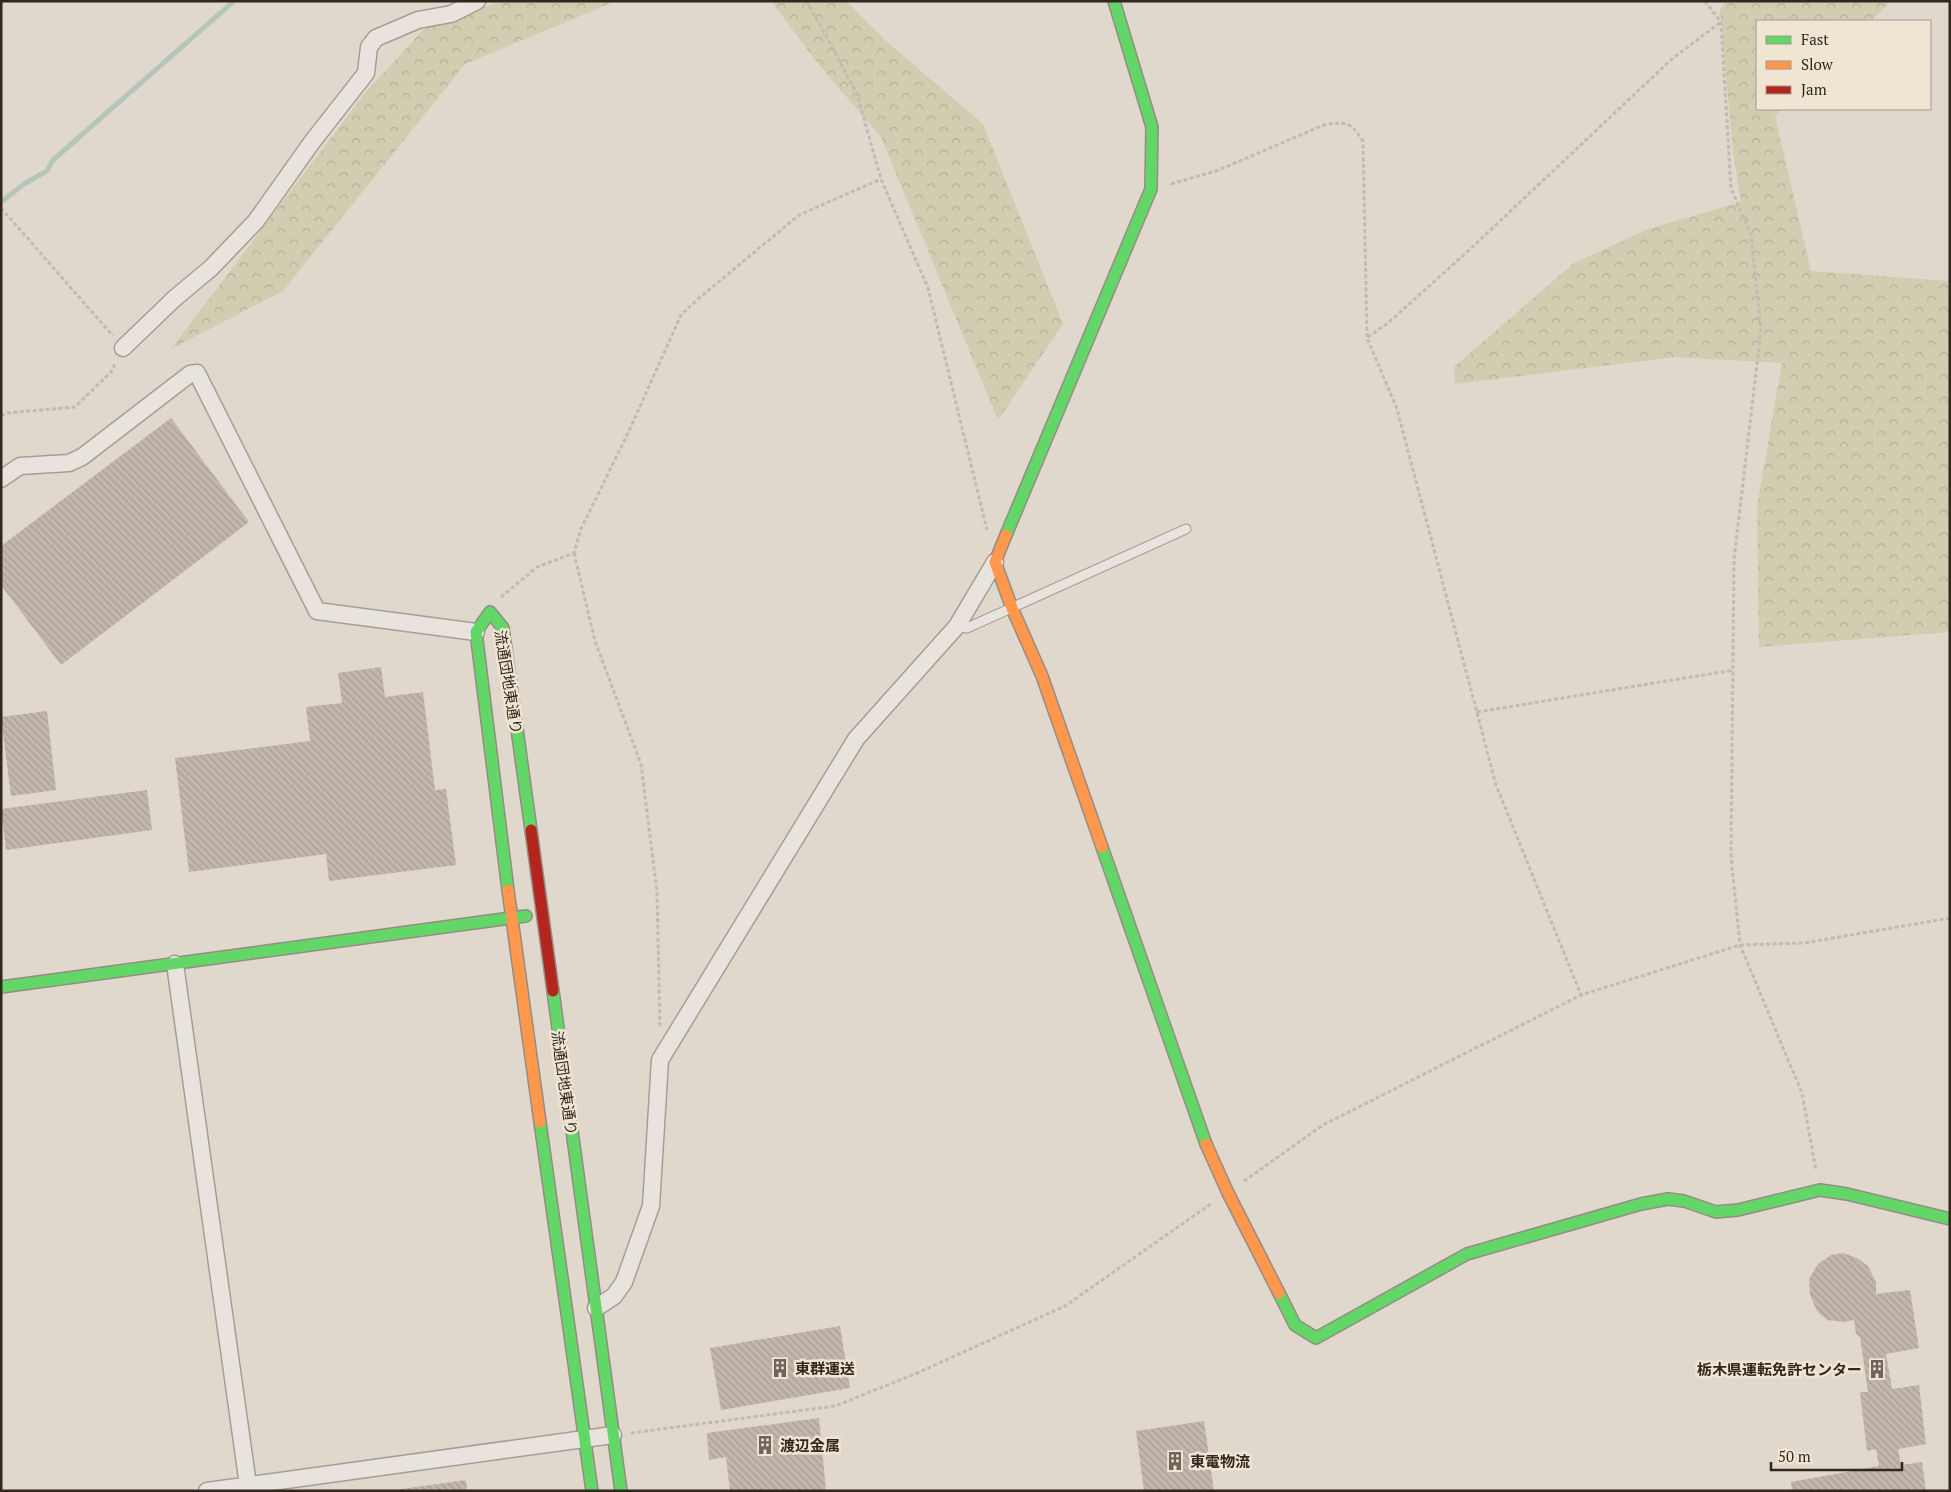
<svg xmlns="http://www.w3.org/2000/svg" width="1951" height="1492" font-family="'PT Serif','Noto Sans JP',serif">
  <defs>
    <pattern id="forest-crowns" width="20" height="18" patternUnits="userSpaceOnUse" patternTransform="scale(1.25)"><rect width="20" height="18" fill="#d0cdb0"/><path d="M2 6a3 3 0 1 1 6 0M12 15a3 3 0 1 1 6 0" fill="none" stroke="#b3b097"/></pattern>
    <pattern id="building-back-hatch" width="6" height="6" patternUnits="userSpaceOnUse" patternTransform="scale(1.25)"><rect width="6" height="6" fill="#c3b7ad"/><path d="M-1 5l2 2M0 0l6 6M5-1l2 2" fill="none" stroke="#a89d94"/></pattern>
  </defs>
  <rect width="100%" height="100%" fill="#e0d8cc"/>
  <path fill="url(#forest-crowns)" d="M501 1H616L465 64 283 291 171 349 365 93 424 29Z
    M771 1H846L885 40 983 124 1063 324 998 420 881 137 819 65Z
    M1726 1H1891L1871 21H1757V109H1782L1775 116 1811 271 1950 281V632L1759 647 1757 506 1782 363 1676 357 1455 384 1454 367 1574 263 1648 229 1741 202 1733 152 1720 10Z"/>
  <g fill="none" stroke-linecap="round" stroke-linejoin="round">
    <path stroke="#b7c4ba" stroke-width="5" d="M1 202 24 184 47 171 53 160 234 1"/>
  </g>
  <path fill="url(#building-back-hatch)" d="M171 418 249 522 61 665 1 585V546Z
    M381 667 385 697 423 692 435 790 446 789 456 865 329 881 326 854 189 872 175 758 310 741 306 707 342 703 338 673Z
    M47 711 56 790 11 796 1 717Z
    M147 790 152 830 6 850 1 809Z
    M1843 1253 1857 1258 1868 1266 1876 1282V1294L1910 1290 1919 1348 1886 1354 1892 1389 1919 1385 1926 1444 1898 1449 1901 1465 1922 1462 1926 1491H1792L1791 1482 1879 1466 1876 1449 1867 1451 1860 1392H1868L1860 1337 1856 1334 1854 1320 1844 1322 1827 1320 1817 1311 1810 1295 1809 1279 1818 1264 1831 1255Z
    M840 1326 850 1388 721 1410 710 1348Z
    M819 1418 826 1491H730L726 1457 709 1460 707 1433Z
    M1204 1421 1214 1491H1144L1136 1431Z
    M466 1480 467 1491H395V1490Z"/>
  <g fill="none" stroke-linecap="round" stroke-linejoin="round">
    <g stroke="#a59e95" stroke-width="11">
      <path id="lane" d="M957 626 967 628 1186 529"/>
    </g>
    <g stroke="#a59e95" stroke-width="19">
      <path id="street" d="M123 348 175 298 211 268 256 221 312 142 366 73 369 47 376 38 418 20 451 14 477 1
        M1 479 20 466 69 463 82 457 190 374 197 373 317 611 476 632
        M175 964 248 1485
        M596 1308 614 1296 624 1282 651 1206 660 1060 856 739 957 626 995 562
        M207 1491 613 1435"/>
    </g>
    <g stroke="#958d85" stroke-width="14">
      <path id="fast" d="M1006 535 1151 189 1152 127 1114 1
        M1102 847 1206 1144
        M508 890 476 632 490 612 503 628 531 830
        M1 987 526 916
        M553 991 621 1491
        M540 1122 592 1491
        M1279 1293 1295 1325 1316 1338 1467 1254 1641 1204 1668 1199 1684 1201 1716 1212 1738 1210 1820 1190 1847 1194 1950 1219"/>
    </g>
    <g stroke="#958d85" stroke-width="14">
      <path id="slow" d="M1006 535 995 562 1012 608 1042 676 1102 847
        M508 890 540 1122
        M1206 1144 1228 1193 1279 1293"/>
    </g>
    <g stroke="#958d85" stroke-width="14">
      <path id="jam" d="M531 830 553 991"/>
    </g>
    <path stroke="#c1bbb4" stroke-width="3" stroke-dasharray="4 2.5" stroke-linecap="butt" d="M806 1 821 26 857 94 881 179 928 288 987 530
      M1705 1 1721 22 1731 188 1751 235 1761 330 1734 559 1731 856 1740 945 1802 1093 1816 1171
      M1171 184 1219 170 1326 124C1348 122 1350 122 1363 141L1367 338 1397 409 1496 785 1581 995
      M1 208 113 336
      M1368 337 1388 323 1466 253 1673 58 1721 22
      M1 416 7 413 75 407 111 372 116 362
      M574 553 595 641 641 764 657 892 660 1028
      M501 597 537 567 574 553 581 529 628 433 681 315 698 299 799 215 881 179
      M1477 712 1734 670
      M1244 1181 1323 1125 1581 995 1740 945 1804 943 1950 918
      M631 1433 835 1406 915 1374 1065 1306 1212 1203"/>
    <use href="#lane" stroke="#e8e4dd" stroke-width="9"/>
    <use href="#street" stroke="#e8e4dd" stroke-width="16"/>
    <use href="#fast" stroke="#63d668" stroke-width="11"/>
    <use href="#slow" stroke="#ff974d" stroke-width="11"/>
    <use href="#jam" stroke="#b3261e" stroke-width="11"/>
  </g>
  <defs>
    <g id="building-bare" transform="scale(1.5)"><path d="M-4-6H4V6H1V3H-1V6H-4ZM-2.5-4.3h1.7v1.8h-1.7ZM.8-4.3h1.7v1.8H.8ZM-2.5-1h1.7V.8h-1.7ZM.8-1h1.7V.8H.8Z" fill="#6f655c" stroke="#f0e5d3" stroke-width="2.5" paint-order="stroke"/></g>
  </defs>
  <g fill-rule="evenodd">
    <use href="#building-bare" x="780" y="1368"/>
    <use href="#building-bare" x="1877" y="1369"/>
    <use href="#building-bare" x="765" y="1445"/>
    <use href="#building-bare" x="1175" y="1461"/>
  </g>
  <g text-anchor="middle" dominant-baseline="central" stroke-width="5" stroke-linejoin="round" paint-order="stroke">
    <g font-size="15" fill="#32271f" stroke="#f0e5d3">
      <text transform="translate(509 682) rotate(81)">流通団地東通り</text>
      <text transform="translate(565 1083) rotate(82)">流通団地東通り</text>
    </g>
    <g font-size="15" font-weight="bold" fill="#32271f" stroke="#f0e5d3" text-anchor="start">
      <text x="795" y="1368">東群運送</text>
      <text x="1862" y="1369" text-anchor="end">栃木県運転免許センター</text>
      <text x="780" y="1445">渡辺金属</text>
      <text x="1190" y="1461">東電物流</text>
    </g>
  </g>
  <rect width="1951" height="1492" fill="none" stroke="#32271f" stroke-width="5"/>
  <rect x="1756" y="20" width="175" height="90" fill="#f0e5d3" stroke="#a4998b"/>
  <rect x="1766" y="36" width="25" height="8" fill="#63d668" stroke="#a4998b"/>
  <text x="1801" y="45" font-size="15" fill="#32271f">Fast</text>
  <rect x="1766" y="61" width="25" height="8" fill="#ff974d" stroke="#a4998b"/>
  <text x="1801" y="70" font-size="15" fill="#32271f">Slow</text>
  <rect x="1766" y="86" width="25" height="8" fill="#b3261e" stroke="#a4998b"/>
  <text x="1801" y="95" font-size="15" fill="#32271f">Jam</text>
  <path d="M1771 1462v8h131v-8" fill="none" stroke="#32271f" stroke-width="2.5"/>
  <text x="1778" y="1462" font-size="15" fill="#32271f" stroke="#f0e5d3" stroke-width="4" paint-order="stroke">50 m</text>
</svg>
